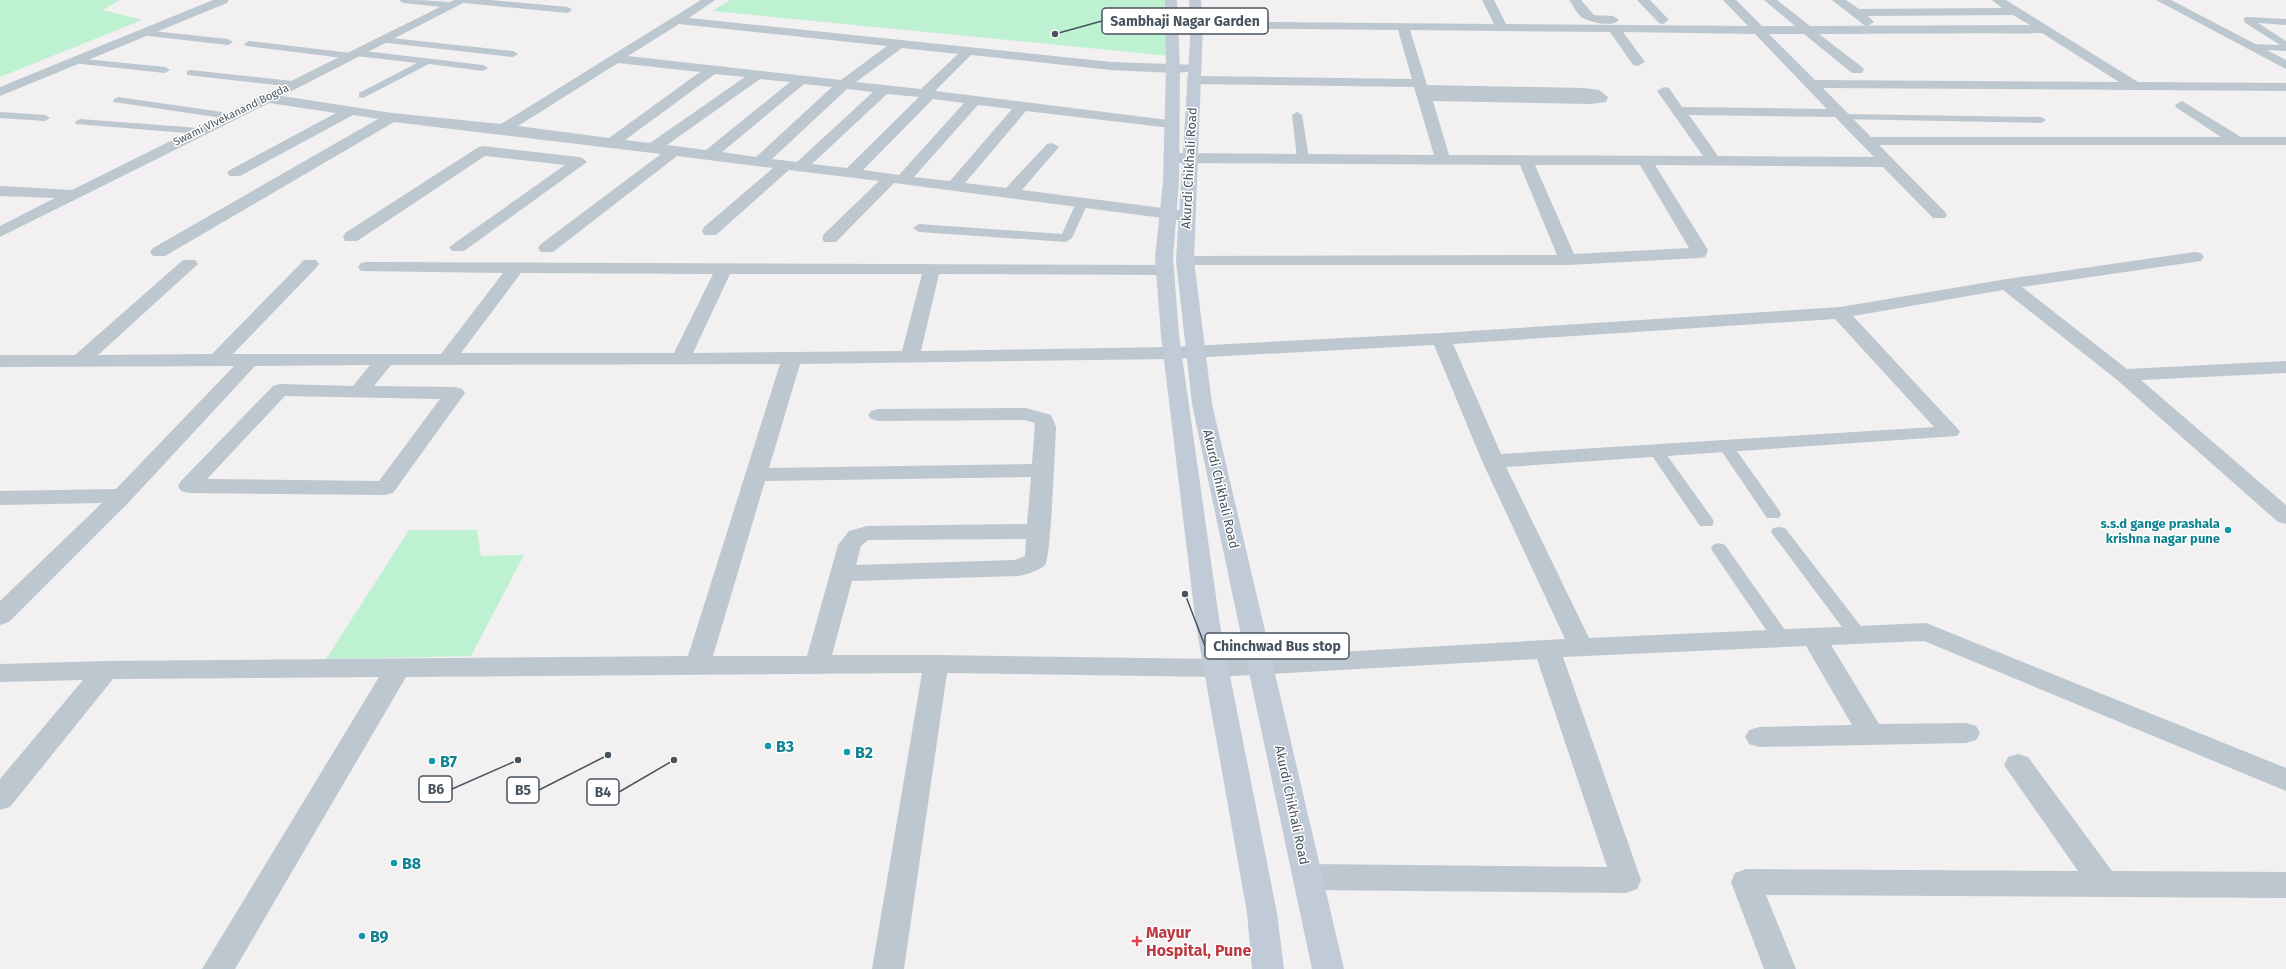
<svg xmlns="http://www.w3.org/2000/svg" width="2286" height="969" font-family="'Fira Sans',sans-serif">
  <rect width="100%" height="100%" fill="#f2f0f0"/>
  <path fill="#bef0d2" d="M0 0H120L103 10 142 20 0 77Z
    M730 0H1170V56L712 11Z
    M409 530H477L481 556 524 555 471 656 326 659Z"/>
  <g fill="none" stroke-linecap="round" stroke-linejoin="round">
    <path fill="#bdc7cf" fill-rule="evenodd" d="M399 0C411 0 449 0 457 5L453 8 403 3Z
      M460 0H491L568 7 572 10 568 13 464 3Z
      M2247 17 2286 19V25L2258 23 2286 41V51L2248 49 2246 47 2251 44 2280 45 2244 22V18Z
      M143 30 228 39 233 42 228 45 140 35V31Z
      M382 37 513 51 518 54 513 57 379 42 377 40Z
      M249 41 351 53 356 50 483 65 488 68 483 71 429 64 363 98 359 97V93L417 63 356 56 351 59 246 46 244 44Z
      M75 58 165 67 170 70 165 73 72 63V59Z
      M190 70 293 81 298 84 293 87 187 75V71Z
      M118 97 229 113 234 116 229 119 114 102 113 100Z
      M0 112 45 115 50 118 45 121 0 118Z
      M1297 112 1302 115 1309 158 1303 161 1297 158 1292 115Z
      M1844 114 2041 117 2046 120 2041 123 1840 119V115Z
      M80 119 199 128 204 131 199 134 76 124 75 122Z
      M1082 199 1088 203 1072 238 1066 242 919 232 913 228 919 224 1062 234 1076 203Z
      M1726 441 1731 443 1779 510 1781 514 1779 518H1767L1718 446 1721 443Z
      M1656 445 1661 447 1712 518 1714 522 1712 526H1700L1648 450 1651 447Z
      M1779 527 1785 528 1863 629 1866 634 1863 639 1857 640 1851 639 1771 532 1773 528Z
      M1719 543 1725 545 1787 633 1790 638 1787 643 1781 644 1775 643 1711 549 1713 545Z"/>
    <path fill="#bdc7cf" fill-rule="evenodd" d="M213 0H229L227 3 0 96V87Z
      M454 0H469L282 96 392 113 501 124 701 0H715L689 18 1111 62 1199 65 1201 68 1199 71 1173 73 1111 70 971 55 935 91 1176 121 1178 124 1176 127 1171 128 1026 111 965 183 1006 188 1047 144 1052 143 1059 147 1022 190 1186 211 1192 213 1194 216 1192 219 1186 221 894 183 836 242H824L822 238 824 234 879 181 789 170 716 235H704L702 231 704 227 773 168 677 156 553 252H541L538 248 541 244 661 154 394 122 165 256H153L150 252 153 248 378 119 353 115 240 176H230L227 173 230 170 336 113 269 103 0 237V226L55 198 0 196V186L72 190ZM679 24 887 46 841 80 628 56ZM902 48 958 54 921 89 856 82ZM618 63 700 72 609 138 518 126ZM715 74 745 77 650 143 625 140ZM760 79 790 82 706 150 667 145ZM804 84 832 87 756 157 722 152ZM847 89 873 92 797 162 772 159ZM887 94 919 97 847 168 812 164ZM933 99 964 103 899 175 863 170ZM978 105 1012 109 950 181 914 177Z
      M1482 0H1494L1506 24 1748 26 1723 0H1736L1762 26H1795L1764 0H1777L1810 26 2030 25 2013 15 1868 16 1874 22 1868 26 1864 25 1832 0H1846L1859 9 2002 8 1992 0H2006L2138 82 2286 83V91L1823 88 1871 137H2221L2177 108 2175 105 2182 101 2241 137H2286V145H1879L1945 212 1947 215 1945 218H1933L1883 167 1655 165 1708 250 1705 257 1699 258 1568 265H1179L1176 261 1179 257 1185 256 1557 255 1520 165 1171 163 1166 161 1163 158 1166 155 1171 153 1434 155 1414 87 1193 84 1186 80 1193 76 1412 79 1398 30 1171 28 1165 24 1167 21 1494 24ZM1410 30 1610 32 1633 65 1638 66 1645 62 1623 32 1755 34 1827 109 1682 107 1669 88 1664 87 1657 91 1703 156 1449 155 1433 101 1590 104 1606 102 1608 97 1599 90 1584 88 1427 85ZM2042 33 2119 82 1815 80 1769 34H1804L1852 73H1862L1864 70 1862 67 1819 34ZM1689 115 1835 117 1874 157 1718 156ZM1535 165H1640L1689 248 1574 254Z
      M1569 0H1581L1594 15 1613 16 1619 20C1613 28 1587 22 1580 16 1576 12 1573 5 1569 0Z
      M1637 0H1650L1669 20 1663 24 1659 23Z
      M2156 0H2171L2286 60V69Z
      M482 146 579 157 584 159 587 162 464 251H452L449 247 565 165 485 156 357 241H345L343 237 345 233 477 148Z
      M2195 252 2201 253 2204 257 2201 261 2022 287 2127 369 2286 361V373L2141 380 2286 505V524L2278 522 2116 379 2003 290 1853 316 1957 428 1960 432 1957 436 1506 467 1589 638 1926 623 2286 768V791L1924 641 1831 645 1879 724 1966 723 1976 726 1980 733 1976 740 1966 743 1759 747 1749 744 1745 737 1749 730 1759 727 1852 725 1806 646 1563 657 1641 880 1637 889 1626 893 1308 890 1297 886 1293 877 1297 868 1308 864 1607 867 1537 659 1216 677 947 673 904 969H872L922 673 406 677 235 969H202L379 677 113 679 10 807 0 810V779L83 680 0 682V664L106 661 688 656 780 364 391 365 374 386 455 387 462 389 465 393 393 493 385 495 189 493 181 491 178 486 181 481 273 386 280 384 353 386 370 365 255 366 130 501 9 622 0 625V601L102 503 0 505V491L116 489 234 366 0 367V355H75L183 260H195L198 264 98 355 212 354 304 260H316L319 264 316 268 233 354H441L503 273 361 271 358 267 361 263 367 262 1165 265 1171 266 1174 270 1171 274 1165 275 939 274 921 351 1171 347 1441 333 1840 307 2007 279ZM521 273 713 274 674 353H461ZM730 274H922L902 351 693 353ZM1835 319 1934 427 1501 454 1453 344ZM1434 345 1482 461 1565 639 1216 659 936 655H832L852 581 1019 576C1027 574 1039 571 1045 565 1051 559 1055 445 1056 427L1051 415 1026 408 878 409 871 411 868 415 871 419 878 421 1025 420 1035 423 1032 464 769 468 800 364 1171 359ZM285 396 440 399 379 481 207 479ZM1031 477 1027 524 867 526 849 531 838 545 807 656H713L765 481ZM1026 539 1025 556 1015 560 856 565 861 546 868 540Z
      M2018 754 2028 757 2112 871 2286 872V898L1766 895 1796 969H1764L1731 882 1735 873 1746 869 2078 871 2004 765 2008 757Z"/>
    <path fill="#c0cbd7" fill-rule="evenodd" d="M1165 0H1177L1180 69 1179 182 1173 258 1179 335 1220 625 1277 913 1284 969H1252L1247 913 1196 625 1161 335 1155 258 1163 182 1166 69Z
      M1189 0H1201L1203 25 1194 261 1212 404 1344 969H1312L1192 404 1176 261 1191 25Z"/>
  </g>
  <g fill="#0f9aa8" stroke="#fff" stroke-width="1.5">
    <circle cx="2228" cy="530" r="4"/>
    <circle cx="768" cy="746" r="4"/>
    <circle cx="847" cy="752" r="4"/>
    <circle cx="432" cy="761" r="4"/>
    <circle cx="394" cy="863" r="4"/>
    <circle cx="362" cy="936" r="4"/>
  </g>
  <path fill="#e0444e" stroke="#fff" stroke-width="1.5" d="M1135 935h4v4h4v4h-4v4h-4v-4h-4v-4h4z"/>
  <g text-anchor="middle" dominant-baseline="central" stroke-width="3" stroke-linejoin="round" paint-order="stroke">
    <g font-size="11" fill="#47535e" stroke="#fff">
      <text transform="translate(231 115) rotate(-26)">Swami VIvekanand Bogda</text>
    </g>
    <g font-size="13" fill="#47535e" stroke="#fff">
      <text transform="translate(1189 168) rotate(-87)">Akurdi Chikhali Road</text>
      <text transform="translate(1221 489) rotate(77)">Akurdi Chikhali Road</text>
      <text transform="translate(1292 805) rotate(78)">Akurdi Chikhali Road</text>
    </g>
    <g font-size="13" font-weight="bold" fill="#0d838f" stroke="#fff" text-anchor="end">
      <text x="2220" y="523">s.s.d gange prashala<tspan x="2220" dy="15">krishna nagar pune</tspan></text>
    </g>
    <g font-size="16" font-weight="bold" fill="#0d838f" stroke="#fff" text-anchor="start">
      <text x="776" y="746">B3</text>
      <text x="855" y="752">B2</text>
      <text x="440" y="761">B7</text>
      <text x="402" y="863">B8</text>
      <text x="370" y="936">B9</text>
    </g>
    <g font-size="16" font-weight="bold" fill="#be3a42" stroke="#fff" text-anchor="start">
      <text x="1146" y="932">Mayur<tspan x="1146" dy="18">Hospital, Pune</tspan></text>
    </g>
  </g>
  <path fill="none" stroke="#47535e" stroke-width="1.5" d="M1055 34L1102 21M1185 594L1205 646M518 760L452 789M608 755L539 790M674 760L619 792"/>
  <g fill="#47535e" stroke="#fff" stroke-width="1.5">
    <circle cx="1055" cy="34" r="4"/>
    <circle cx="1185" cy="594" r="4"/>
    <circle cx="518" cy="760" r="4"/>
    <circle cx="608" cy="755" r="4"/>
    <circle cx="674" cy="760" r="4"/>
  </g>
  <g fill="#fff" stroke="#47535e" stroke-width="1.5">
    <rect x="1102" y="8" width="166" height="26" rx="4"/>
    <rect x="1205" y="633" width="144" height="26" rx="4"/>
    <rect x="419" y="776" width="33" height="26" rx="4"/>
    <rect x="507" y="777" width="32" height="26" rx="4"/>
    <rect x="587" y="779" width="32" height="26" rx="4"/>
  </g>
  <g font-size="14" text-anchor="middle" font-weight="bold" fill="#47535e">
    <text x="1185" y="26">Sambhaji Nagar Garden</text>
    <text x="1277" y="651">Chinchwad Bus stop</text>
    <text x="436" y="794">B6</text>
    <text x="523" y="795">B5</text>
    <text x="603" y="797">B4</text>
  </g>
</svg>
